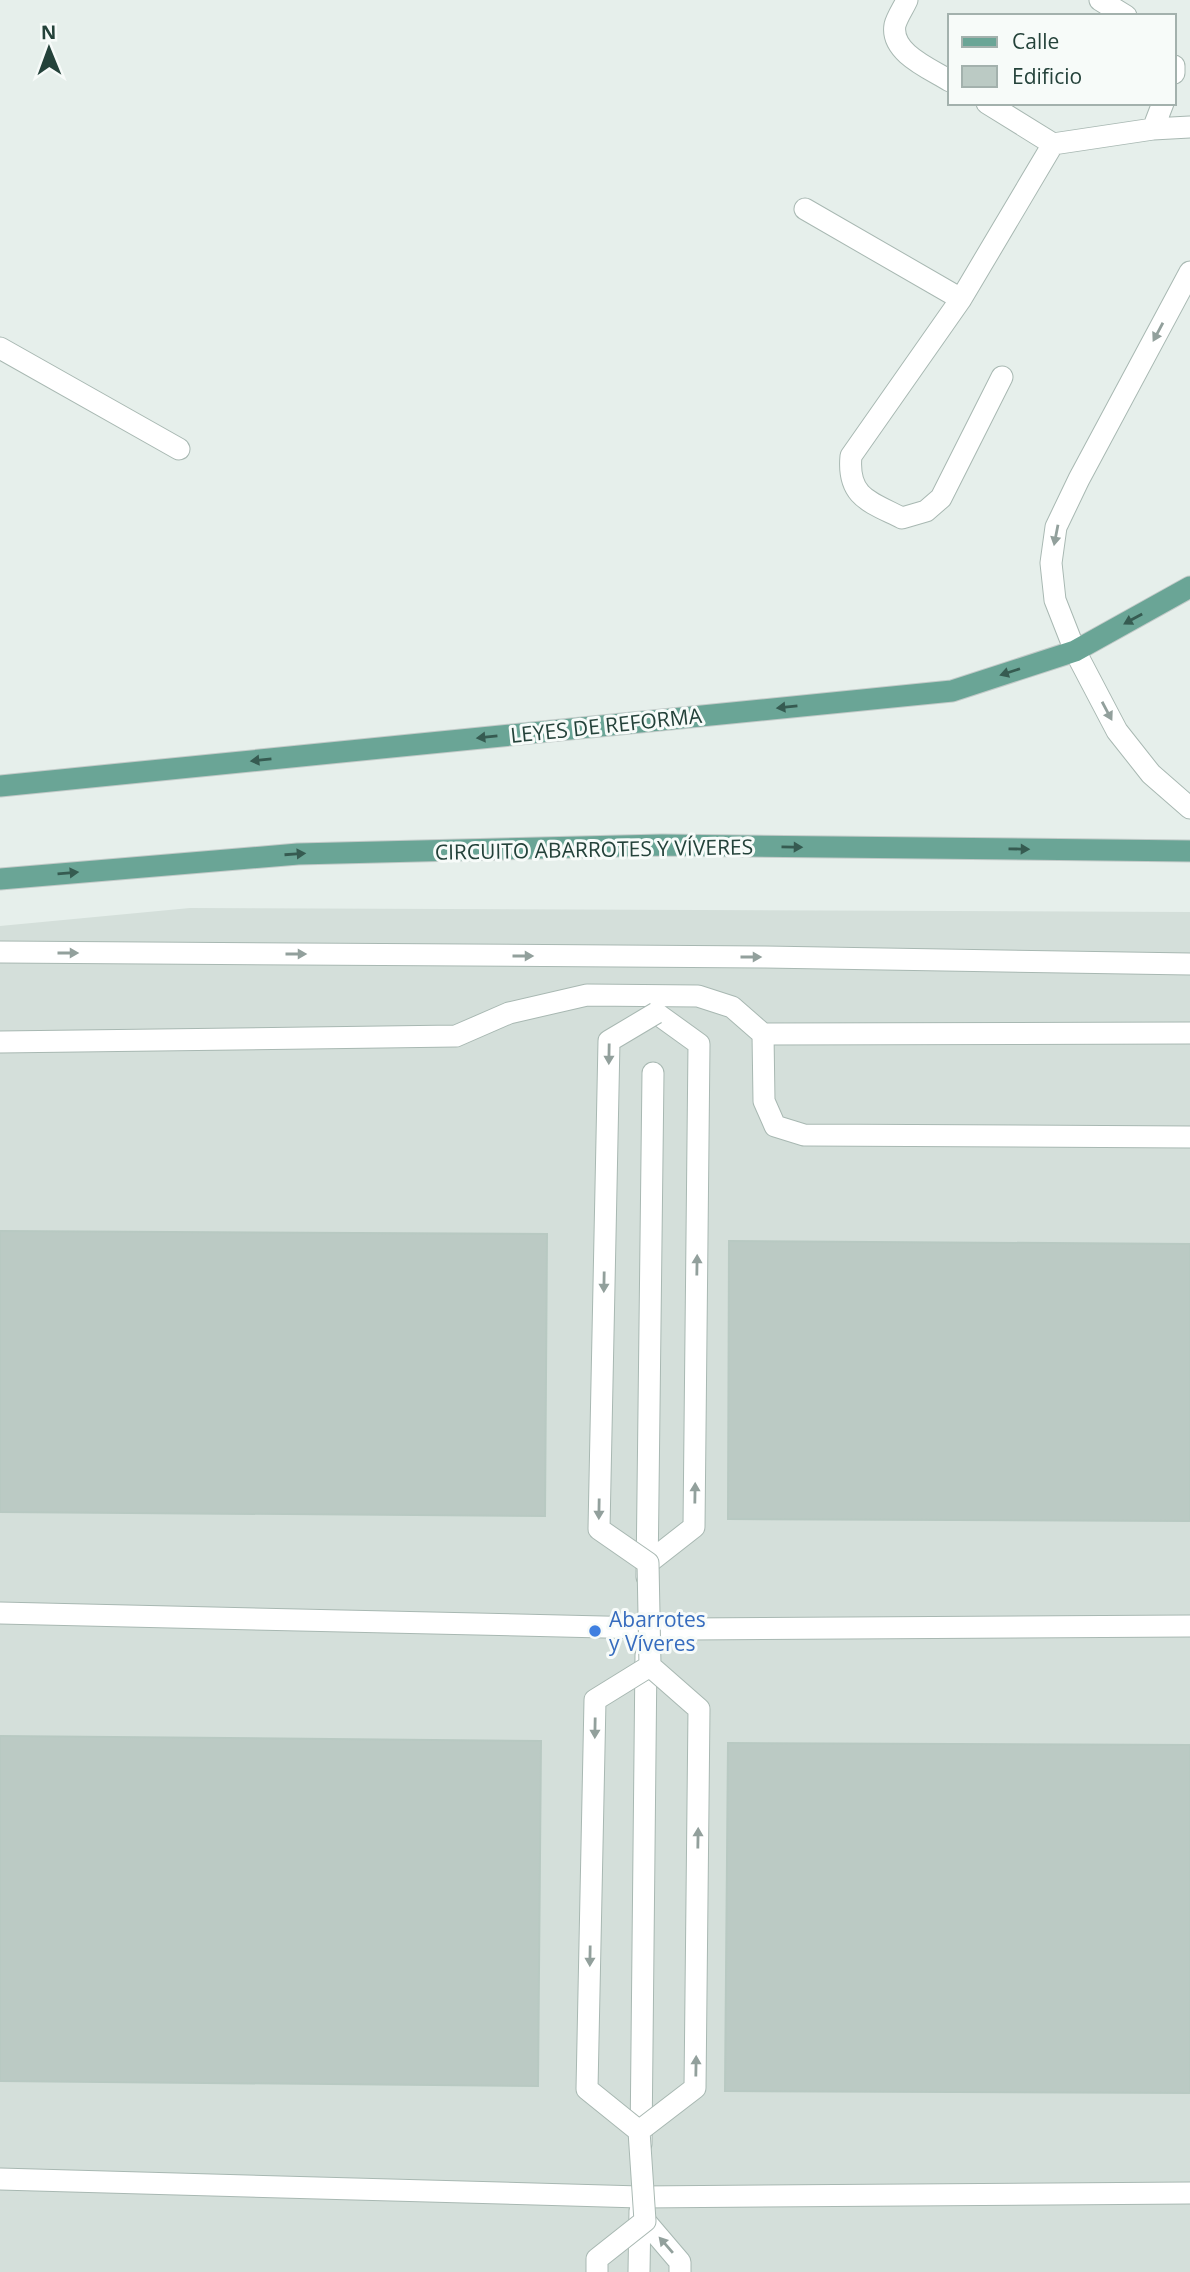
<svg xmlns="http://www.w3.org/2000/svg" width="1190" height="2272" font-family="'Open Sans',sans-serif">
  <rect width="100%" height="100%" fill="#e6efeb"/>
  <path fill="#d4dfda" d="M190 908 1190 912V2272H0V926Z"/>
  <path fill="#bbcac4" stroke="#b8c9c2" stroke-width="2" d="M0 1231 547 1234 545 1516 0 1512Z
    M729 1241 1190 1244V1521L728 1519Z
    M0 1736 541 1741 538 2086 0 2081Z
    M728 1743 1190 1745V2093L725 2091Z"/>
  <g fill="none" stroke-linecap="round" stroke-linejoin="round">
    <g stroke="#a8b8b2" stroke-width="23">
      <path id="minor" d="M907 0C904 7 897 17 895 25 890 53 931 69 950 81
        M1100 0 1126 16
        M1174 66V73
        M987 103 1053 144
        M1153 129 1163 103
        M805 209 961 299
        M1190 272 1079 479 1056 527 1051 563 1055 600 1075 651 1117 731 1151 774 1190 808
        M0 348 179 449
        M1002 377 941 498 926 511 902 518C870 502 847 497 851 456L961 299 1053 144 1153 129 1190 127
        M0 952 765 957 1190 964
        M763 1034 1190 1033
        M0 1042 456 1036 509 1013 587 995 698 996 732 1007 763 1034 764 1101 775 1126 804 1135 1190 1137
        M648 1563 694 1527 699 1044 656 1013
        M647 1577 653 1073
        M0 1613 688 1629 1190 1626
        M641 2144 646 1655
        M0 2179 640 2197 1190 2193
        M645 2221 680 2262V2272
        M639 2272 640 2211"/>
    </g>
    <g stroke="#c2cac8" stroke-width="23">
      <path id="major" d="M0 786 952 691 1075 651 1190 587
        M0 879 298 854 662 845 1190 851"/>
    </g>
    <use href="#minor" stroke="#fff" stroke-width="21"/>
    <use href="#major" stroke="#6aa596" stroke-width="21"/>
    <g stroke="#a8b8b2" stroke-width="23" stroke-linecap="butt">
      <path id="minor-bridge" d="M639 2131 695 2088 699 1709 650 1666 648 1563 599 1529 609 1041 656 1013
        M597 2272V2259L645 2221 639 2131 587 2089 595 1700 650 1666"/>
    </g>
    <use href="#minor-bridge" stroke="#fff" stroke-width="21"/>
  </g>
  <defs><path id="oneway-solid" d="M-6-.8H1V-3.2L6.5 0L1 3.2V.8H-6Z" transform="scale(1.75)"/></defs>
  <g fill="#92a09c">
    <use href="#oneway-solid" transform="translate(1158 332) rotate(118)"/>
    <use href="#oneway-solid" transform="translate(1056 535) rotate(101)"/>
    <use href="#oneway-solid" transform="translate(1107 711) rotate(62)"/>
    <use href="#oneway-solid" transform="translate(68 953)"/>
    <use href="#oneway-solid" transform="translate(296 954)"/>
    <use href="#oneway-solid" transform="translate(523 956)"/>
    <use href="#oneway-solid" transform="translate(751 957)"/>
    <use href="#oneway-solid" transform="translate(609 1054) rotate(91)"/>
    <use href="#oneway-solid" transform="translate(697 1265) rotate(-89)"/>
    <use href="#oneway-solid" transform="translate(604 1282) rotate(91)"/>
    <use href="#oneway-solid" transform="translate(695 1493) rotate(-89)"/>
    <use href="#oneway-solid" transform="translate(599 1509) rotate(91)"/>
    <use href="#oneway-solid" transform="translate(595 1728) rotate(91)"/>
    <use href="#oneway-solid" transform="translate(698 1838) rotate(-89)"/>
    <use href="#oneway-solid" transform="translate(590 1956) rotate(91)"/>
    <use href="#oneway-solid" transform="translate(696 2066) rotate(-89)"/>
    <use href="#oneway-solid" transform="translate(666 2245) rotate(-131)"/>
  </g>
  <g fill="#365b51">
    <use href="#oneway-solid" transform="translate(1133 619) rotate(151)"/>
    <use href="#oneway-solid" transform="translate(1010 672) rotate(162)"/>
    <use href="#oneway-solid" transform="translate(787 707) rotate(174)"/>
    <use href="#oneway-solid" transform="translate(487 737) rotate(174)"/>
    <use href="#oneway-solid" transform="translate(261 760) rotate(174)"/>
    <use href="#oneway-solid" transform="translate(792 847) rotate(1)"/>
    <use href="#oneway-solid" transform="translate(1019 849) rotate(1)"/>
    <use href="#oneway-solid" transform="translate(295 854) rotate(-4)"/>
    <use href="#oneway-solid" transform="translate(68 873) rotate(-5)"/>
  </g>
  <circle fill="#3f7fe0" stroke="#f7fbf9" stroke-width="2.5" cx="595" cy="1631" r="7"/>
  <g text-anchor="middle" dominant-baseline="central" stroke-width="6" stroke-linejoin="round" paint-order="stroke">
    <g font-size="21" fill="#24423a" stroke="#f7fbf9">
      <text transform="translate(606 725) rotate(-6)">LEYES DE REFORMA</text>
      <text transform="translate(594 849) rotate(-1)">CIRCUITO ABARROTES Y VÍVERES</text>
    </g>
    <g font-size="21" fill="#366cbe" stroke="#f7fbf9" text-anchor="start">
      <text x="609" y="1619">Abarrotes<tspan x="609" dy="24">y Víveres</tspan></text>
    </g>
  </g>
  <rect x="948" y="14" width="228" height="91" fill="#f7fbf9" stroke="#a3b1ad" stroke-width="2"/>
  <rect x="962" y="37" width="35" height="10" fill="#6aa596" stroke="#a3b1ad" stroke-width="2"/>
  <text x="1012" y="49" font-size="21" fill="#24423a">Calle</text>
  <rect x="962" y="66" width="35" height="21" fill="#bbcac4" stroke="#a3b1ad" stroke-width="2"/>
  <text x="1012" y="84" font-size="21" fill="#24423a">Edificio</text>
  <g transform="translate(49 49) rotate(359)" stroke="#f7fbf9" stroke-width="5" paint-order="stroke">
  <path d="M0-5L12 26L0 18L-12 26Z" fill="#24423a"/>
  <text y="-10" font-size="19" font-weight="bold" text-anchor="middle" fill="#24423a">N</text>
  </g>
</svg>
